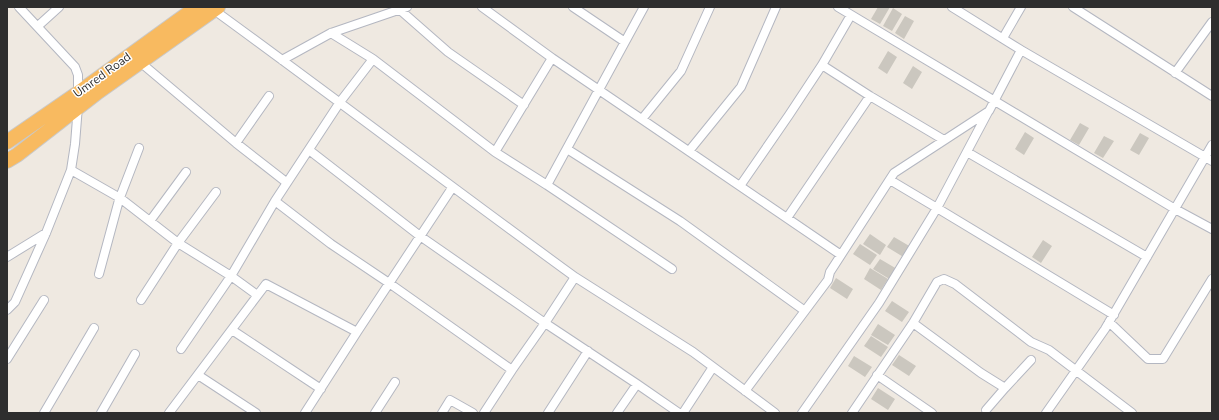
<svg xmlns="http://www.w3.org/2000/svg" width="1219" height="420" font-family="'Nunito Sans',sans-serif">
  <rect width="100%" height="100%" fill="#efe9e1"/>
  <path fill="#cbc7bf" d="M878 7H890L880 24 871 19Z
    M893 8 902 14 892 31 883 26Z
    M905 16 914 21 904 39 895 33Z
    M888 51 897 57 887 74 878 68Z
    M913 66 922 72 912 89 903 83Z
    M1080 123 1089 128 1079 145 1070 140Z
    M1025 132 1034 138 1024 155 1015 149Z
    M1140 133 1149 138 1139 155 1130 150Z
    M1104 136 1114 141 1103 158 1094 153Z
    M870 234 886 245 880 255 863 244Z
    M894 237 911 247 905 258 887 247Z
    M1043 240 1052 246 1041 263 1032 257Z
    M860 244 877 255 870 265 853 254Z
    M880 259 897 269 891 280 873 269Z
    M870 268 888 279 881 290 864 279Z
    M836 278 853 289 847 299 830 288Z
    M892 301 909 312 902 322 885 311Z
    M878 324 895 335 888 345 871 335Z
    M871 336 888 347 881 357 864 346Z
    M899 355 916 366 909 376 892 365Z
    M854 356 872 367 865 377 848 366Z
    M878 388 895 399 888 410 871 399Z"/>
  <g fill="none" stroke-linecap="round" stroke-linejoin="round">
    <g stroke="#b4b7c1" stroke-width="10">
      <path id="minor" d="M19 7 75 67 78 75V95
        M573 7 625 42
        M644 7 547 185 672 269
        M838 7 1175 209 1212 229
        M952 7 1021 50 1212 161
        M1073 7 1212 96
        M399 9 448 52 524 105
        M214 10C335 98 454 189 575 277L545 323 420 236 309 150
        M38 26 59 7
        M331 33 373 59 495 152 552 58 482 7
        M1003 38 1021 7
        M552 58 841 255
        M373 59 340 102 275 201 331 244 389 283 512 370 545 323 637 384 679 413
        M282 60 331 33 407 7
        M140 62 236 143 286 182
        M822 65 870 96
        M1175 73 1212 22
        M642 119 681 71 710 7
        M236 143 269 96
        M567 149 680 221 805 311
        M689 151 741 87 776 7
        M495 152 547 185
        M967 152 1147 257
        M71 170 120 198 178 243 231 276 257 295
        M890 180 937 208 988 112
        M740 186 789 115 822 65 851 15
        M787 218 870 96 944 140
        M150 221 186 172
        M7 257 46 233
        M99 274 119 200 139 148
        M575 277 693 352 775 413
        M141 300 178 243 216 192
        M7 310 15 302 46 233 71 170 75 144 78 106
        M1109 322 1148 359H1163L1212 279
        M913 323 981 373 1005 388 1031 360
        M232 330 321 389
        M357 332 452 188
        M181 349 231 276 275 201
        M7 359 44 300
        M198 375 256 413
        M877 375 932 413
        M745 391 828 280 830 272 894 173 989 111 1021 50
        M986 410 1005 388
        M44 413 94 328
        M101 413 135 354
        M169 413 266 284 357 332 305 413
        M375 413 395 382
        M442 413 450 400 473 413
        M484 413 512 370
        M548 413 588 351
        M617 413 637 384
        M683 413 713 367
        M802 413 879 303 937 208 1114 315
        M852 413 913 323 937 282 944 279 955 284 1031 342 1049 350 1132 413
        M1046 413 1105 329 1212 145"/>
    </g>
    <g stroke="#c9c9c9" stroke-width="16">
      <path id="trunk" d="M7 142 78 93 197 7
        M7 161 17 155 98 92 218 7"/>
    </g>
    <use href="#minor" stroke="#fff" stroke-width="8"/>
    <use href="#trunk" stroke="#f8ba60" stroke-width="14"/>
  </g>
  <g text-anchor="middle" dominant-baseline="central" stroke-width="3" stroke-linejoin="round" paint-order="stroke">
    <g font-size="12" fill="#2e2e2e" stroke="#fff">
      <text transform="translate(102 75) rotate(-36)">Umred Road</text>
    </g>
  </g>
  <rect width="1219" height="420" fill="none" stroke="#2e2e2e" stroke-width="16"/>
</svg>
